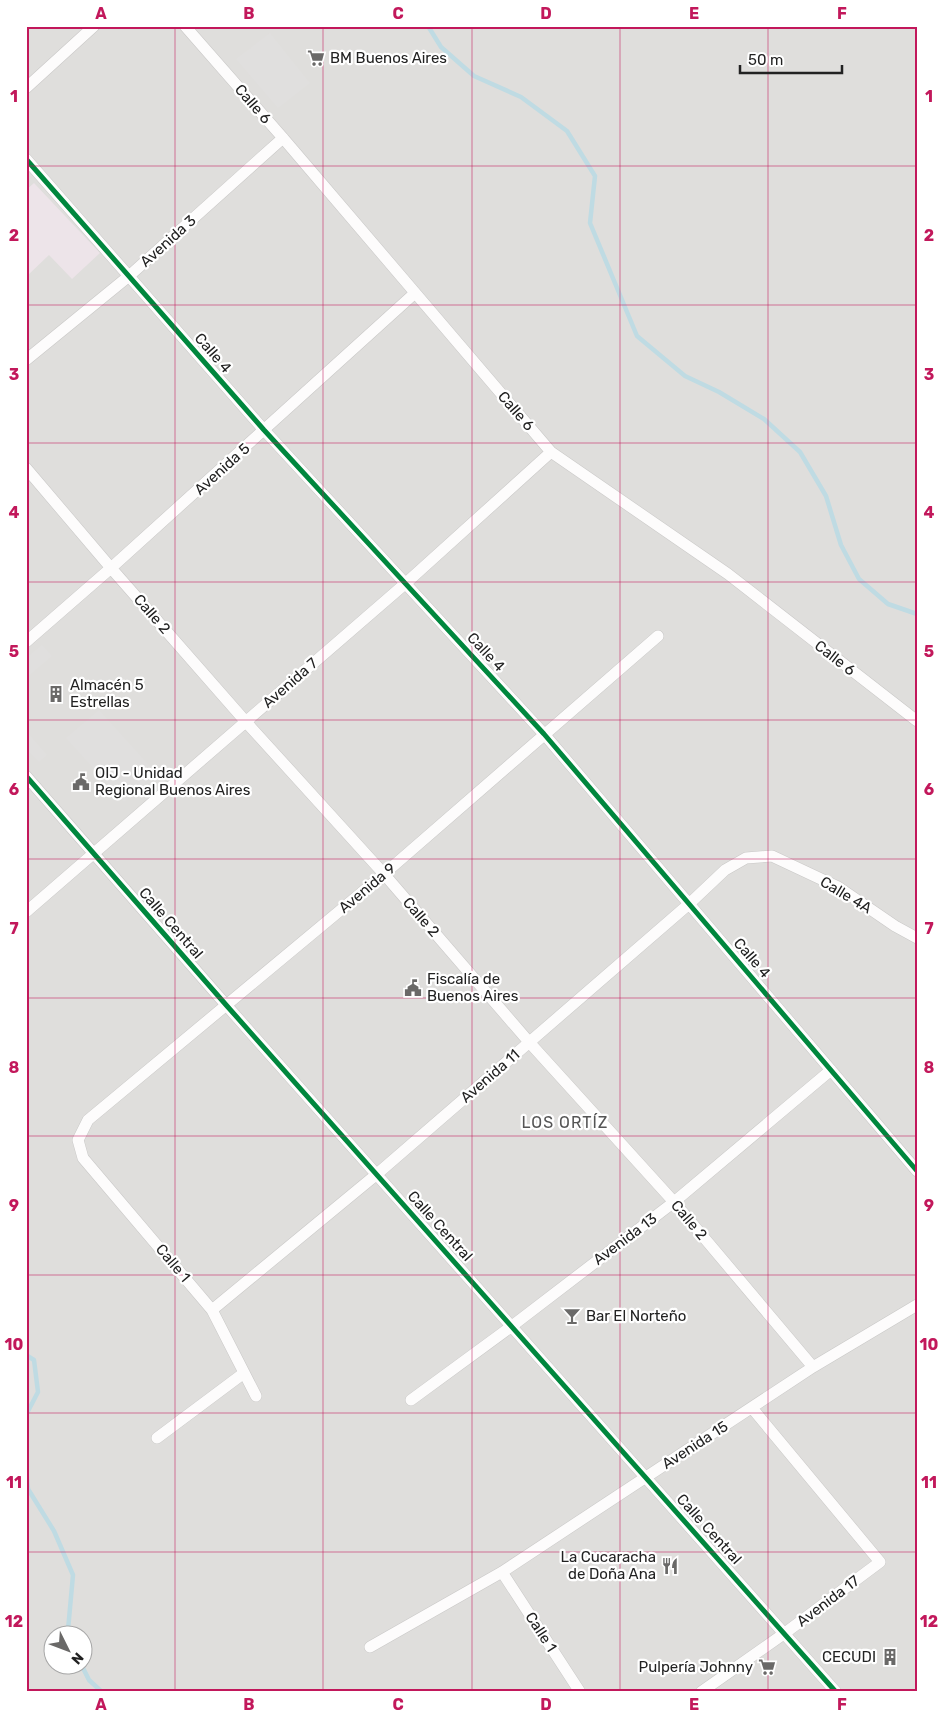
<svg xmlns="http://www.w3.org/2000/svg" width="943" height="1718" font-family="Rubik,sans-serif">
  <rect width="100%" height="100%" fill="#f0eeeb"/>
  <path fill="#dfdedc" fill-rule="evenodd" d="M26 26H917V1692H26ZM52 1636H82V1666H52Z"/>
  <path fill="#ede4e9" d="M34 183 100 253 72 279 49 255 26 277V190Z"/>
  <path fill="#e0dfde" d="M270 33 310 83 278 108 236 59Z
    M42 645 52 656 26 678V658Z
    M99 710 156 773 124 802 66 738Z
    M26 731 47 755 39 762 26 749Z"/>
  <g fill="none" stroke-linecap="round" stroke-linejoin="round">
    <path stroke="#bfdbe3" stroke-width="4.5" d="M428 26 441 47 474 76 521 97 567 131 595 176 590 223 637 336 685 376 719 392 764 419 800 452 826 496 841 545 859 579 888 604 917 614
      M26 1355 34 1360 38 1392 26 1415
      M26 1469 28 1489 54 1531 73 1575 68 1630 70 1636
      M82 1666 89 1680 102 1692"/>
    <g stroke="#c9c8c7" stroke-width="12">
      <path id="minor" d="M185 26 283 138 551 452 728 574 917 721
        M26 88 94 26
        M26 159 264 430 544 734 917 1171
        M26 360 129 276 283 138
        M26 468 111 568 246 722 384 874 529 1042 674 1202 813 1367
        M26 642 111 568 415 293
        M26 776 227 1006 836 1692
        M26 912 406 583 551 452
        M212 1310 377 1174 689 904 725 870 746 858 772 856 838 887 895 926 917 938
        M256 1396 212 1310 83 1158 78 1140 88 1120 384 874 658 636
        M411 1400 512 1326 674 1202 831 1070
        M157 1438 244 1373
        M502 1572 580 1692
        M370 1647 502 1572 813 1367 917 1305
        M701 1692 785 1633 880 1562 752 1408"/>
    </g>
    <use href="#minor" stroke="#fdfcfc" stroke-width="11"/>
    <g stroke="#fff" stroke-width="8">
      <path id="cycleway" d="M26 159 264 430 544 734 917 1171
        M26 776 227 1006 836 1692"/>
    </g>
    <use href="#cycleway" stroke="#00873e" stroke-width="5"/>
  </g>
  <path fill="none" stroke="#c2185b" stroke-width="1" stroke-opacity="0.55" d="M175 26V1692M323 26V1692M472 26V1692M620 26V1692M768 26V1692M26 166H917M26 305H917M26 443H917M26 582H917M26 720H917M26 859H917M26 998H917M26 1136H917M26 1275H917M26 1413H917M26 1552H917"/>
  <defs>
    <g id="supermarket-bare" transform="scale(1.35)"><path d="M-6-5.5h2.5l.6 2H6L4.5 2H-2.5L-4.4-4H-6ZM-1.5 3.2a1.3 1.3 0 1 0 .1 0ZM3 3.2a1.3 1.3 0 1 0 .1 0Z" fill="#6a6968" stroke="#fff" stroke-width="2.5" paint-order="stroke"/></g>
    <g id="building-bare" transform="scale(1.35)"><path d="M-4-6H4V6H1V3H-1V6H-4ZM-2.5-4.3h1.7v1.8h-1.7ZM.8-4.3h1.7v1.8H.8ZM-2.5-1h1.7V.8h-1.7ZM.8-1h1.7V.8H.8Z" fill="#6a6968" stroke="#fff" stroke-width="2.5" paint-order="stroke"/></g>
    <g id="civic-bare" transform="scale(1.35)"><path d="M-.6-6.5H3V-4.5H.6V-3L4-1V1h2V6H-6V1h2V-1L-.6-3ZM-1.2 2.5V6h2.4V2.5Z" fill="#6a6968" stroke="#fff" stroke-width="2.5" paint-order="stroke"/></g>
    <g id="bar-bare" transform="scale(1.35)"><path d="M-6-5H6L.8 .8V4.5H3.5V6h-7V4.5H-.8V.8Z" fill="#6a6968" stroke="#fff" stroke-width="2.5" paint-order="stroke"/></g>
    <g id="restaurant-bare" transform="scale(1.35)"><path d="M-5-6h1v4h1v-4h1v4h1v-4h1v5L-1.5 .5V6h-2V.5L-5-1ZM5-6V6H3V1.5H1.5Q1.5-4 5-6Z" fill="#6a6968" stroke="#fff" stroke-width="2.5" paint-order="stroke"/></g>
  </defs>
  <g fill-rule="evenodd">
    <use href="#supermarket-bare" x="316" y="58"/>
    <use href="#building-bare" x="56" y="694"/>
    <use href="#civic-bare" x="81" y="782"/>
    <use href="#civic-bare" x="413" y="988"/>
    <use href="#bar-bare" x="572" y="1316"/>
    <use href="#restaurant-bare" x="670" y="1566"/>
    <use href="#building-bare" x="890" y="1657"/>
    <use href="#supermarket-bare" x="767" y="1667"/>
  </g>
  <g text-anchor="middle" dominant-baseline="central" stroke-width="4.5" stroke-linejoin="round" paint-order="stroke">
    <g font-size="15" fill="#222" stroke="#fff" text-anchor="start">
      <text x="330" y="58">BM Buenos Aires</text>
      <text x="70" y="685">Almacén 5<tspan x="70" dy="17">Estrellas</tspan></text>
      <text x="95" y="773">OIJ - Unidad<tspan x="95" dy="17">Regional Buenos Aires</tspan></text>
      <text x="427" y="979">Fiscalía de<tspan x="427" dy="17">Buenos Aires</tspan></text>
      <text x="586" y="1316">Bar El Norteño</text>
      <text x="656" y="1557" text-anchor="end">La Cucaracha<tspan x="656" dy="17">de Doña Ana</tspan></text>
      <text x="876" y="1657" text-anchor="end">CECUDI</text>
      <text x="753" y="1667" text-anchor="end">Pulpería Johnny</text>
    </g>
    <g font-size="15" fill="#222" stroke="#fff">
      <text transform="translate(253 104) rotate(49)">Calle 6</text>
      <text transform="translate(168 241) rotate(-42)">Avenida 3</text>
      <text transform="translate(213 353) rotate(49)">Calle 4</text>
      <text transform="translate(516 411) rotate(49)">Calle 6</text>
      <text transform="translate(222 469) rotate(-42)">Avenida 5</text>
      <text transform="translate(152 614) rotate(49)">Calle 2</text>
      <text transform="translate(486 652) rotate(47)">Calle 4</text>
      <text transform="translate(835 658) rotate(38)">Calle 6</text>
      <text transform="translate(290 683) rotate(-41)">Avenida 7</text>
      <text transform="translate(367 888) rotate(-40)">Avenida 9</text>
      <text transform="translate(846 895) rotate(31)">Calle 4A</text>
      <text transform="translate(421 917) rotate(49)">Calle 2</text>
      <text transform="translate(171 923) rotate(49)">Calle Central</text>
      <text transform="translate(752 958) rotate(49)">Calle 4</text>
      <text transform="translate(490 1076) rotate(-41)">Avenida 11</text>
      <text transform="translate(689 1220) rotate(50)">Calle 2</text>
      <text transform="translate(440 1226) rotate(48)">Calle Central</text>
      <text transform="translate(625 1239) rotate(-37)">Avenida 13</text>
      <text transform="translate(173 1263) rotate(50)">Calle 1</text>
      <text transform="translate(695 1445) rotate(-33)">Avenida 15</text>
      <text transform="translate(709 1529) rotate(48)">Calle Central</text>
      <text transform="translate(828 1601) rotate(-37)">Avenida 17</text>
      <text transform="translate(541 1632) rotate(57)">Calle 1</text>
    </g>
    <g font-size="16" letter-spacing="1" fill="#555" stroke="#fff">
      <text x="565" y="1122">LOS ORTÍZ</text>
    </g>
  </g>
  <rect width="943" height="1718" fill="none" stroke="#ffffff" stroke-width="55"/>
  <g transform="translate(68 1650) rotate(132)"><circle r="24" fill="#ffffff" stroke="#a7a7a7"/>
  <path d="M0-4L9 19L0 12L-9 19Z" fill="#6a6968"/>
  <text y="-8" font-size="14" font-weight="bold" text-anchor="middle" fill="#222222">N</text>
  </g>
  <path d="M740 65v8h102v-8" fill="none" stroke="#222222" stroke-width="2.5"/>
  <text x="748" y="65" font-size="15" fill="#222222" stroke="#ffffff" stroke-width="4" paint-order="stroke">50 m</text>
  <rect x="28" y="28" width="888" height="1662" fill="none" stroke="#c2185b" stroke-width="2"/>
  <g font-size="16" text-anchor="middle" font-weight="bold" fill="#c2185b">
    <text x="101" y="19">A</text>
    <text x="249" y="19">B</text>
    <text x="398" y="19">C</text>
    <text x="546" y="19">D</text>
    <text x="694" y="19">E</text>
    <text x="842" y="19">F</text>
    <text x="14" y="102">1</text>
    <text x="929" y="102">1</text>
    <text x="14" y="241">2</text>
    <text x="929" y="241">2</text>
    <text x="14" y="380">3</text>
    <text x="929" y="380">3</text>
    <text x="14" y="518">4</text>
    <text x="929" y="518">4</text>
    <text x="14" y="657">5</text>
    <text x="929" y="657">5</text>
    <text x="14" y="795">6</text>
    <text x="929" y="795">6</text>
    <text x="14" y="934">7</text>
    <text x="929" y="934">7</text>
    <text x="14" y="1073">8</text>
    <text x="929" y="1073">8</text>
    <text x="14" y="1211">9</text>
    <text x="929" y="1211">9</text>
    <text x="14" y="1350">10</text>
    <text x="929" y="1350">10</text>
    <text x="14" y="1488">11</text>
    <text x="929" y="1488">11</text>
    <text x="14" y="1627">12</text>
    <text x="929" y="1627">12</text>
    <text x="101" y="1710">A</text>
    <text x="249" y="1710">B</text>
    <text x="398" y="1710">C</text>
    <text x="546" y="1710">D</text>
    <text x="694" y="1710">E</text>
    <text x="842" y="1710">F</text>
  </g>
</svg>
